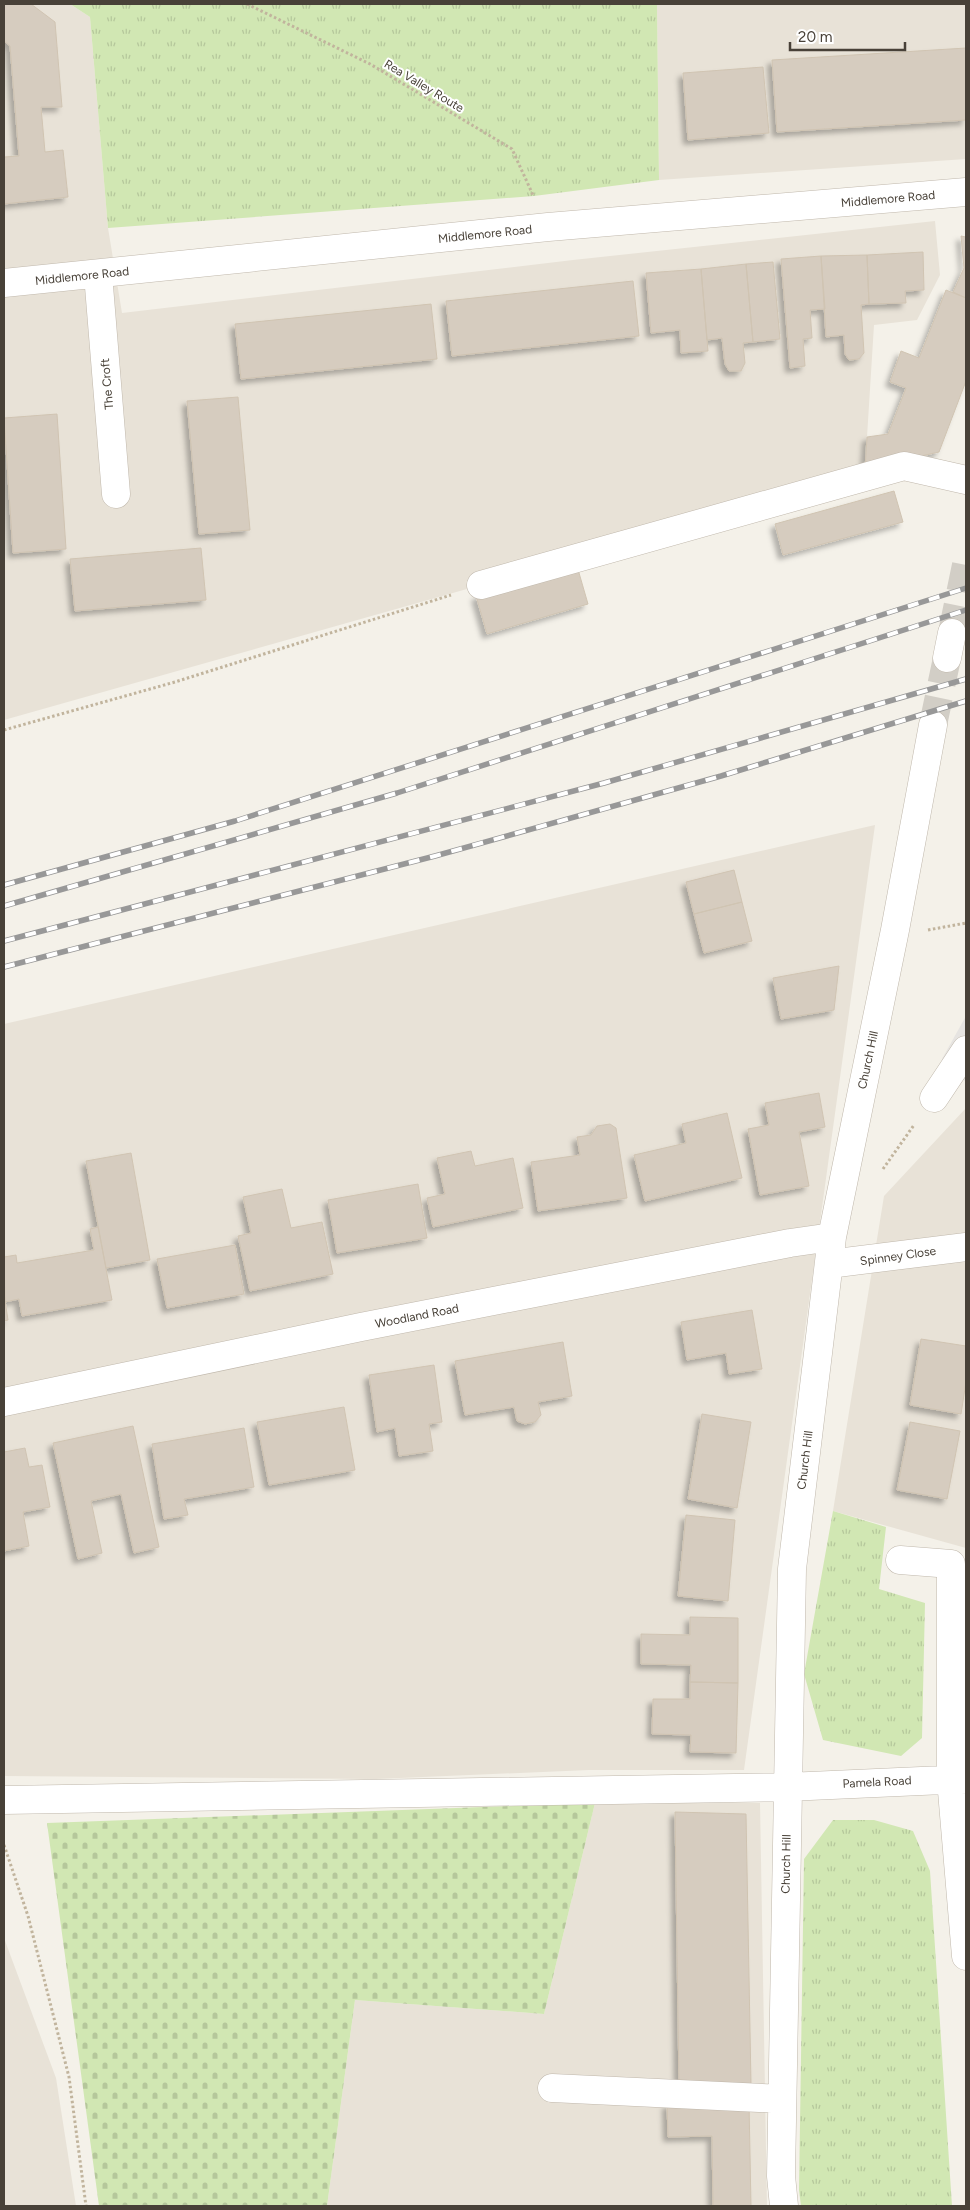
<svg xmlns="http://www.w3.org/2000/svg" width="970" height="2210" font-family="Figtree,sans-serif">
  <defs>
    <pattern id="grass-tufts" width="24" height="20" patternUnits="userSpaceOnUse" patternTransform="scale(1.25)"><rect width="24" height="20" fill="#d1e7b3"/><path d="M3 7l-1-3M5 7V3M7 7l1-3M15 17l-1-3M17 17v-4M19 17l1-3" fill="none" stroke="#b5c79b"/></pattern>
    <pattern id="cemetery-stones" width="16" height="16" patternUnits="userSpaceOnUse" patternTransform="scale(1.25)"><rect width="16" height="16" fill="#d1e7b3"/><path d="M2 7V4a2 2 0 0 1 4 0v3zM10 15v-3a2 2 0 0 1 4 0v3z" fill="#b5c79b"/></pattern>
    <filter id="shadow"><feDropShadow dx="-4.5" dy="4.5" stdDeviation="2.5" flood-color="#0004"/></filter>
  </defs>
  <rect width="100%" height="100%" fill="#f4f1e9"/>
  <path fill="#e8e2d7" d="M4 4H70L90 17 108 228 122 313 573 260 935 221 940 275 917 320 874 325 865 469 481 585 4 720Z
    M657 4H966V159L659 180Z
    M875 825 744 1770H589L376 1779 4 1776V1024Z
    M966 1108V1548L833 1511 884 1196Z
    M595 1803H760L767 2206H327L355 2000 544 2014Z
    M4 1938 56 2078 76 2206H4Z"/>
  <path fill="url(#grass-tufts)" d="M70 4H657L659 180 534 196 108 228 90 17Z
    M833 1511 886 1527 879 1589 925 1603 922 1738 901 1756 823 1740 804 1674Z
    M833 1820H874L913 1831 930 1871 952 2206H801L799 2190 804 1859Z"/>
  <path fill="url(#cemetery-stones)" d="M595 1803 544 2014 355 2000 327 2206H99L47 1823Z"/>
  <path fill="#e6e4e1" d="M966 1016V1082L942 1059Z"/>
  <path fill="#d6ccbf" stroke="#d0c4b2" filter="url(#shadow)" d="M4 4H31L55 22 62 107H41L45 152 63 150 68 197 4 204V157L19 156 10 46 4 41Z
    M966 48V120L777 132 772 60Z
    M763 67 769 133 688 140 683 73Z
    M961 236 966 237V298L953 292 964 268Z
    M923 252 924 290 905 291 906 303 869 304 867 255Z
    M867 255 869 304 861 305 864 353 859 359 849 360 845 354 844 335 826 337 821 256Z
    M821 256 825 309 810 310 812 338 803 339 805 366 790 368 781 259Z
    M773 262 780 339 753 342 746 264Z
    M746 264 753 342 743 343 745 363 741 371H729L725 364 722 338 707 340 701 269Z
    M701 269 708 351 681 353 680 330 651 333 646 273Z
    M633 281 639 336 452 356 446 301Z
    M946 290 966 298V381L939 452 865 469 867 437 888 434 906 388 890 382 901 351 919 358Z
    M431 304 437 359 241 379 235 324Z
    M238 397 250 530 199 534 187 401Z
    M57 414 66 549 13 553 4 418Z
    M894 491 903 522 783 555 775 524Z
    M201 548 206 600 75 611 70 559Z
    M577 566 588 604 487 634 476 596Z
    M734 870 742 902 694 914 686 882Z
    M742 902 752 941 704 953 694 914Z
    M839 966 834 1010 781 1019 773 978Z
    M819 1093 825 1127 799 1132 809 1186 760 1195 748 1129 769 1125 765 1103Z
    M727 1113 742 1178 645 1201 634 1155 686 1143 682 1124Z
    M610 1124 616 1128 627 1198 538 1211 531 1162 580 1155 577 1137 591 1135 597 1126Z
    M471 1151 475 1166 513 1158 523 1208 433 1227 427 1198 445 1194 437 1158Z
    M131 1153 150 1260 106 1268 86 1161Z
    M418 1184 427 1238 337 1253 328 1200Z
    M282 1189 291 1228 322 1222 333 1274 250 1291 238 1236 251 1233 243 1197Z
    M98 1227 112 1300 22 1316 19 1299 5 1302 4 1257 16 1255 17 1263 94 1250 90 1229Z
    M235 1245 244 1294 167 1308 157 1259Z
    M4 1294 8 1320 4 1321Z
    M752 1310 762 1369 729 1374 726 1353 687 1360 681 1322Z
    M921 1339 966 1346V1382L961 1414 910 1405Z
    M563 1342 572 1396 538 1402 541 1415 535 1422 525 1424 517 1421 514 1407 465 1415 455 1361Z
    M434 1365 442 1422 429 1424 433 1451 399 1456 395 1428 377 1432 369 1375Z
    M344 1407 355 1470 269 1485 257 1422Z
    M702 1414 751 1422 737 1508 688 1499Z
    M910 1422 960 1431 947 1499 897 1490Z
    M133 1426 159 1547 134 1553 121 1494 91 1501 102 1553 78 1559 53 1443Z
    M244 1428 254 1487 184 1499 188 1515 164 1519 152 1444Z
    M25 1448 29 1467 42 1465 50 1507 23 1512 29 1546 4 1551V1452Z
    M686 1515 735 1520 728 1601 678 1596Z
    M690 1617 738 1618V1683L690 1682 691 1665 641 1664V1634L690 1635Z
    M690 1682 738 1683 736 1753 690 1752 691 1735 652 1734 653 1699H690Z
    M675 1812 746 1814 751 2084 679 2085Z
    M749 2103 751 2206H713L712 2136 668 2137 667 2104Z"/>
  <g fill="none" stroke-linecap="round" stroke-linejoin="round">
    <path stroke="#d2cec6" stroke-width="28" stroke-dasharray="28 14" stroke-linecap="butt" d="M952 633 966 565
      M933 725 947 658"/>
    <g stroke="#c0b8ac" stroke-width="29">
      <path id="minor" d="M98 274 116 494
        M4 283 548 227 966 192
        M481 585 904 466 966 480
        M947 658 952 633
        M934 1098 966 1050
        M829 1264 966 1247
        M4 1402 361 1327 790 1243 832 1237
        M900 1560 951 1564V1779L966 1956
        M4 1800 787 1787 966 1779
        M552 2088 782 2099
        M784 2206 781 2176 792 1569 832 1237 895 930 933 725"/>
    </g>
    <path stroke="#c1b49d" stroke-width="3" stroke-dasharray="2.5 2.5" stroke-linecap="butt" d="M247 4 370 64 512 149 533 195
      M4 730 175 682 451 595
      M928 930 966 923
      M883 1169 914 1125
      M4 1845 28 1916 69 2077 86 2206"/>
    <use href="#minor" stroke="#fff" stroke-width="28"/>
    <g stroke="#989898" stroke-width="5.5">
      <path id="rail" d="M4 885 235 821 966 588
        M4 906 397 793 966 610
        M4 941 604 783 966 679
        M4 967 435 856 721 776 966 701"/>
    </g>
    <use href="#rail" stroke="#fff" stroke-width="4" stroke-dasharray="11" stroke-linecap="butt"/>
  </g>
  <g text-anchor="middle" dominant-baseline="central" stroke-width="4" stroke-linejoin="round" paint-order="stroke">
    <g font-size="12" fill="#484138" stroke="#fff">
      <text transform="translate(424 86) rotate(31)">Rea Valley Route</text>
      <text transform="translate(888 199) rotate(-5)">Middlemore Road</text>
      <text transform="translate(485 234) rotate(-6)">Middlemore Road</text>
      <text transform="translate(82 276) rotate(-6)">Middlemore Road</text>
      <text transform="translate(107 384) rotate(-95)">The Croft</text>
      <text transform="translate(868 1060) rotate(-78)">Church Hill</text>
      <text transform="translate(898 1256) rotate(-8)">Spinney Close</text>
      <text transform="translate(417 1316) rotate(-11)">Woodland Road</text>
      <text transform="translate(805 1460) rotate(-83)">Church Hill</text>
      <text transform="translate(877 1782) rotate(-3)">Pamela Road</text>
      <text transform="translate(786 1864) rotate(-89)">Church Hill</text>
    </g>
  </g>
  <rect width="970" height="2210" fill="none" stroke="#484138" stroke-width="10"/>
  <path d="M790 42v8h115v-8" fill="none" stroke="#484138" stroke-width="2.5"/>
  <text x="798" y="42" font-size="15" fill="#484138" stroke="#ffffff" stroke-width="4" paint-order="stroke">20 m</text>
</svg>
